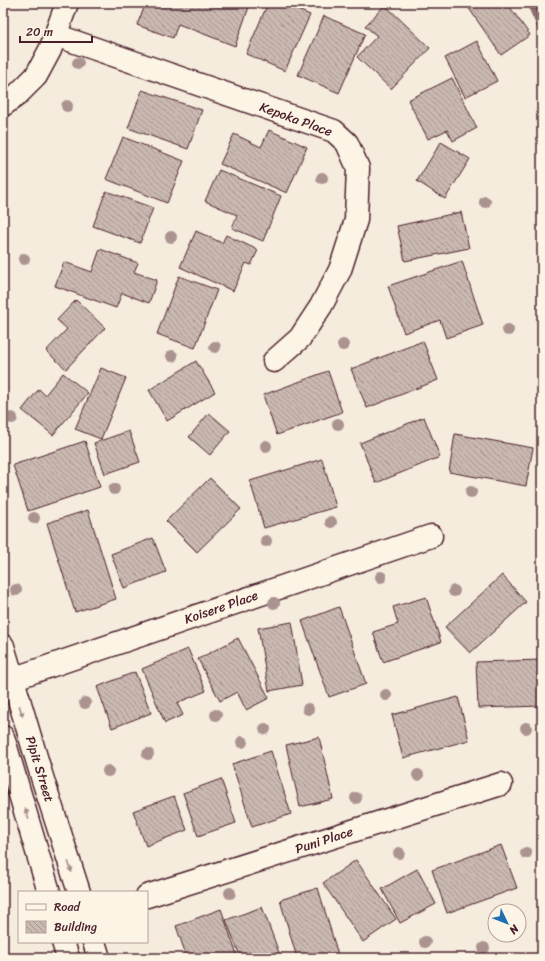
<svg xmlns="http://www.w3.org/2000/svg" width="545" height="961" font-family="Sriracha,sans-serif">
  <defs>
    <pattern id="building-back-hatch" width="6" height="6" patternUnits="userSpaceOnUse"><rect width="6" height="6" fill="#cab9b1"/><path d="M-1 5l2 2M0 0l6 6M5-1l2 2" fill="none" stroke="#a69690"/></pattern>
  </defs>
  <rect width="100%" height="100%" fill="#f5ecde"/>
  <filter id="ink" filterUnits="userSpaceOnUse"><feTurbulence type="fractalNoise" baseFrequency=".025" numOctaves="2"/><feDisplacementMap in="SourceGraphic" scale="8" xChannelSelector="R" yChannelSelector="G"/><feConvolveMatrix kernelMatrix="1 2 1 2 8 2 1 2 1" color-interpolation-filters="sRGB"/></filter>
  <g filter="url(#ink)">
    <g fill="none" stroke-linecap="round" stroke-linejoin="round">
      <path stroke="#8c6e70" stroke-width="7" d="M530 3 542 30"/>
    </g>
    <path fill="url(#building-back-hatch)" stroke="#4a1f2b" d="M146 3H237L249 7 235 46 178 24 173 38 137 25Z
      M268 3H281L310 15 285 71 246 54Z
      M473 3H507L530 35 501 55 468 7Z
      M385 5 430 48 391 89 357 57 377 36 365 26Z
      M324 16 365 34 339 93 298 75Z
      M477 41 497 81 465 97 445 58Z
      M452 78 477 128 453 141 447 130 428 139 408 100Z
      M142 90 202 110 188 149 128 128Z
      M269 130 307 147 287 193 220 164 234 134 261 147Z
      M123 137 184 161 167 203 106 179Z
      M441 142 470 159 445 199 417 181Z
      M219 170 281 196 263 241 232 228 237 215 205 201Z
      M106 191 153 208 140 243 93 226Z
      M461 212 469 248 405 261 397 226Z
      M196 231 222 243 226 235 258 250 251 265 246 263 233 291 180 267Z
      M100 249 138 263 134 272 157 280 149 303 122 293 116 308 55 286 64 262 92 272Z
      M462 261 483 325 446 338 440 320 404 333 388 286Z
      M179 276 217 290 195 348 157 334Z
      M76 300 105 328 66 369 46 351 67 329 57 320Z
      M423 341 438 380 367 408 351 369Z
      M196 361 215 392 167 421 149 390Z
      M101 368 126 378 101 439 75 429Z
      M328 371 342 412 277 435 263 395Z
      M63 373 88 393 53 435 22 410 39 389 45 395Z
      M209 413 230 431 210 455 189 437Z
      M424 417 440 457 376 483 360 443Z
      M129 431 140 462 105 474 94 443Z
      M455 434 533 448 526 486 449 472Z
      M85 441 100 487 28 511 13 465Z
      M322 459 336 507 264 528 250 481Z
      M210 478 241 509 197 552 166 521Z
      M88 510 116 599 75 612 47 523Z
      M153 538 166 572 124 588 111 554Z
      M502 575 526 602 470 653 445 627Z
      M426 597 441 642 383 662 373 632 398 624 393 607Z
      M339 607 366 684 329 697 302 621Z
      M292 622 302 685 269 691 258 628Z
      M238 638 269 698 246 710 237 692 220 701 198 659Z
      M188 649 206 691 177 703 183 715 165 723 142 669Z
      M542 660V706L478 708 476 662Z
      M135 672 151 713 112 728 97 687Z
      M458 697 469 740 403 758 392 715Z
      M319 737 333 799 300 807 286 745Z
      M271 751 291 814 252 827 232 764Z
      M221 779 236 823 198 836 183 793Z
      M174 796 187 830 146 846 133 811Z
      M501 845 517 888 447 913 432 870Z
      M356 860 396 919 363 942 323 883Z
      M417 869 436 904 400 923 382 889Z
      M318 888 339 958H297L280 900Z
      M262 907 281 958H241L226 920Z
      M221 909 238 958H187L176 926Z"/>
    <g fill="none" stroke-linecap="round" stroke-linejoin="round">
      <g stroke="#4a1f2b" stroke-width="25">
        <path id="minor" d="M55 35 334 131 347 143 358 168 356 220 340 270 321 306 300 338 274 361
          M3 105 17 95 36 76 50 50 67 3
          M12 679 431 536
          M147 896 501 784"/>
      </g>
      <g stroke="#4a1f2b" stroke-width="25">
        <path id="major" d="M3 646 42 777 79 892
          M3 737 49 892
          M63 942 68 958
          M94 942 99 958"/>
      </g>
      <use href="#minor" stroke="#fcf5e5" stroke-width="22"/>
      <use href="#major" stroke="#fcf5e5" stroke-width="22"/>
    </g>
    <g fill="#ab9390">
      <circle cx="78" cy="63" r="6"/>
      <circle cx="67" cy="106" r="6"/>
      <circle cx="322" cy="178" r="6"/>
      <circle cx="485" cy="202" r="6"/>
      <circle cx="171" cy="237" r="6"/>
      <circle cx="24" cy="259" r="6"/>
      <circle cx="508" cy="330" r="6"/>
      <circle cx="343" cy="345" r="6"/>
      <circle cx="215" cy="347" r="6"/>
      <circle cx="172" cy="356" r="6"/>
      <circle cx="12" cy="418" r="6"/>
      <circle cx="338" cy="424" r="6"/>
      <circle cx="266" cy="446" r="6"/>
      <circle cx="114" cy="489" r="6"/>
      <circle cx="471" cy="492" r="6"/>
      <circle cx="34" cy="518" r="6"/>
      <circle cx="331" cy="522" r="6"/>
      <circle cx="266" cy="541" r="6"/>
      <circle cx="381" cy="577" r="6"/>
      <circle cx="16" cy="590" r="6"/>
      <circle cx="454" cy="591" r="6"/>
      <circle cx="274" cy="603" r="6"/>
      <circle cx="386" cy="695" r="6"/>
      <circle cx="85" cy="703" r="6"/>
      <circle cx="308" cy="709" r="6"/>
      <circle cx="216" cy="715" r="6"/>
      <circle cx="526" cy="728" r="6"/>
      <circle cx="265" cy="729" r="6"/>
      <circle cx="242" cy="742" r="6"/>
      <circle cx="148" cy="754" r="6"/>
      <circle cx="108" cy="771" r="6"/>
      <circle cx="418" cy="775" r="6"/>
      <circle cx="356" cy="798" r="6"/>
      <circle cx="399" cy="853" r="6"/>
      <circle cx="526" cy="853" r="6"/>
      <circle cx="230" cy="893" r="6"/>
      <circle cx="425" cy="942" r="6"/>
      <circle cx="484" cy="948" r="6"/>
    </g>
    <defs><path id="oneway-solid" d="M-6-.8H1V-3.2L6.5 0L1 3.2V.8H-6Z"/></defs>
    <g fill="#a38a88">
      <use href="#oneway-solid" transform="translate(21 711) rotate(73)"/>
      <use href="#oneway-solid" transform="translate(27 814) rotate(-107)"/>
      <use href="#oneway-solid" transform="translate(70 867) rotate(72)"/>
    </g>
  </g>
  <g text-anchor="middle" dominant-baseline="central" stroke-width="3.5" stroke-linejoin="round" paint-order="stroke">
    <g font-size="13" fill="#4a1f2b" stroke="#fcf5e5">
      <text transform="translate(296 119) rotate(20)">Kepoka Place</text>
      <text transform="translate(221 607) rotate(-19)">Koisere Place</text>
      <text transform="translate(40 769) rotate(73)">Pipit Street</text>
      <text transform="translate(324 840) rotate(-18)">Puni Place</text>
    </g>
  </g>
  <rect width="545" height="961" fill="none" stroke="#fcf5e5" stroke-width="16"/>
  <rect x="8" y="8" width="529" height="945" fill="none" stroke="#4a1f2b" stroke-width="1.5" filter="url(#ink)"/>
  <rect x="18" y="891" width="130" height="52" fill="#fcf5e5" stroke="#b59f9b"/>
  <rect x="26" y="904" width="20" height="6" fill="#fcf5e5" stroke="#b59f9b"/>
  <text x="54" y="911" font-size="12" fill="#4a1f2b">Road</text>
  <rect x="26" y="921" width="20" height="12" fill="url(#building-back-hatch)" stroke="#b59f9b"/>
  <text x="54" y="931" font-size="12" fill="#4a1f2b">Building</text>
  <g transform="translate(507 923) rotate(133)"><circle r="19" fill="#fcf5e5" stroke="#b59f9b"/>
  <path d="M0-3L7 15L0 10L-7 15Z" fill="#1f6fb2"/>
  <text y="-6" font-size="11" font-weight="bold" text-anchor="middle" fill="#4a1f2b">N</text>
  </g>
  <path d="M20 36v6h72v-6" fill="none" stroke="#4a1f2b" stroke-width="2"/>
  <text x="26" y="36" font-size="12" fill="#4a1f2b" stroke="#fcf5e5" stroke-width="3" paint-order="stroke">20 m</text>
</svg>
